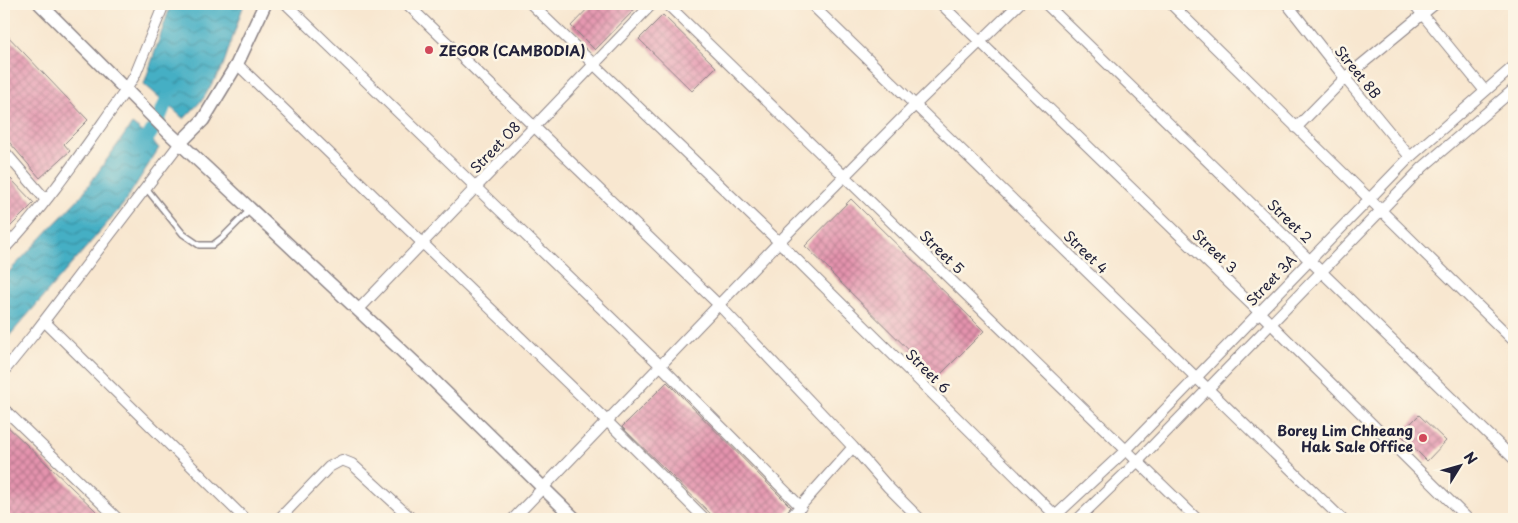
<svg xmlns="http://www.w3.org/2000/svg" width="1518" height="523" font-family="'Playpen Sans',sans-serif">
  <defs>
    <pattern id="water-waves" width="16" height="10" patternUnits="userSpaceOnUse" patternTransform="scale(1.25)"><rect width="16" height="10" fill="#45afc4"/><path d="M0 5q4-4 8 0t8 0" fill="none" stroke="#398ea0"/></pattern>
    <pattern id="building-cross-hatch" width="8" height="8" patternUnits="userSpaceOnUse" patternTransform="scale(1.25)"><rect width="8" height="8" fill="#e493ad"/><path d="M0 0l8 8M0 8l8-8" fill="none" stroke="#b8788e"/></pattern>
  </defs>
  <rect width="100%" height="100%" fill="#fcf5e5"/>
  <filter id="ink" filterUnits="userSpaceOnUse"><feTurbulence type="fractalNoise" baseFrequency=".02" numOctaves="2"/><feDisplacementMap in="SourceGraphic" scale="10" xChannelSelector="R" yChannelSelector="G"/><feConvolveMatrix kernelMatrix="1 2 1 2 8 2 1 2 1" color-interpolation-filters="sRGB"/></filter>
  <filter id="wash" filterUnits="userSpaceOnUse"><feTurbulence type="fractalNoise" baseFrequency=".0096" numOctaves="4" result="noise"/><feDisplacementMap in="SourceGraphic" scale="20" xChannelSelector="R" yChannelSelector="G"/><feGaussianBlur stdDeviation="1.12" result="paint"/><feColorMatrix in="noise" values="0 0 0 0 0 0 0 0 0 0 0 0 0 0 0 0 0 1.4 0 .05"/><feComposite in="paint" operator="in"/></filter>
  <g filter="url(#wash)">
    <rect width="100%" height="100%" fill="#f8e7d0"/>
    <path fill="url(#water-waves)" stroke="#346880" d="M171 4H244L223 66 203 99 184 119 144 84Z
      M132 124 149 137 159 148 123 205 4 342V277L81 196Z"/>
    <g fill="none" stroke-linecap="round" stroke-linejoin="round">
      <path stroke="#45afc4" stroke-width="14" d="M138 150C154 132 164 111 170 88"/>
    </g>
    <g id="blocks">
      <path fill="url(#building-cross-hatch)" d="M592 4H640L595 50 571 26Z
        M663 15 716 67 692 91 639 39Z
        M4 32 88 120 64 144 70 151 40 178 4 136Z
        M11 179 34 203 4 233V186Z
        M851 199 984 331 937 378 830 272 831 271 805 246Z
        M667 382 791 507 784 514 782 519H716L622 427Z
        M1419 415 1446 441 1427 461 1400 434Z
        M4 423 94 509 104 519H4Z"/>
    </g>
  </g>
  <g filter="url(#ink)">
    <use href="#blocks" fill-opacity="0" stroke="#8d8486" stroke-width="1"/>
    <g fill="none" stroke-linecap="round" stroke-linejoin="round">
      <g stroke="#8d8486" stroke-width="8">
        <path id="service" d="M146 188 183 234 199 245H213L222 238 251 209"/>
      </g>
      <g stroke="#8d8486" stroke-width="12">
        <path id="minor" d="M286 4 661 366 801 507
          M407 4 719 305 853 447 888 487 920 519
          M531 4 779 242 1059 519
          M667 4 1197 519
          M811 4 1342 519
          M941 4 1259 312 1468 519
          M1046 4 1514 459
          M1171 4 1514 341
          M1287 4 1345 78 1410 157
          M1414 4 1485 91
          M237 64 607 421 705 519
          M1296 128 1345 78 1435 4
          M4 151 46 200
          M4 249C50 201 87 144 126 90L135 75 164 4
          M359 309 652 4
          M44 321 245 519
          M4 371 34 334 180 143
          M4 409 118 519
          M279 519 329 467 342 460 352 464 412 519
          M513 519 779 242 915 105 1019 4
          M789 519 853 447
          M1052 519 1126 450 1410 157 1514 66
          M1078 519 1138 461 1423 167 1514 89"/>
      </g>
      <g stroke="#8d8486" stroke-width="15">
        <path id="tertiary" d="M40 4 168 132 432 379 575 519
          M180 143 203 120 237 64 265 4"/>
      </g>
      <use href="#service" stroke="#fff" stroke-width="5"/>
      <use href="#minor" stroke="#fff" stroke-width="10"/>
      <use href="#tertiary" stroke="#fff" stroke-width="12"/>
    </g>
  </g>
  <g fill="#d1495b" stroke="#fcf5e5" stroke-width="2">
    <circle cx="429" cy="50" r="5"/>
    <circle cx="1423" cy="438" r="5"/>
  </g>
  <g text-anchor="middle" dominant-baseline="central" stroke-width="5" stroke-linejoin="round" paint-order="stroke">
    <g font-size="14" font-weight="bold" fill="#22223b" stroke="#fcf5e5" text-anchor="start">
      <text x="439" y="50">ZEGOR (CAMBODIA)</text>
      <text x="1413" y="430" text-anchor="end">Borey Lim Chheang<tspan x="1413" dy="16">Hak Sale Office</tspan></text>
    </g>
    <g font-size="14" fill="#22223b" stroke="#fcf5e5">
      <text transform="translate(1358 72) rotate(51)">Street 8B</text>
      <text transform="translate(495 147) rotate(-46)">Street 08</text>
      <text transform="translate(1290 221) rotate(44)">Street 2</text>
      <text transform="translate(1215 251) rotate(44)">Street 3</text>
      <text transform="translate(942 252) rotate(44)">Street 5</text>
      <text transform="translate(1086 252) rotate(44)">Street 4</text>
      <text transform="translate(1271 280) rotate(-46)">Street 3A</text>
      <text transform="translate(928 371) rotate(45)">Street 6</text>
    </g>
  </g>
  <rect width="1518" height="523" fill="none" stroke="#fcf5e5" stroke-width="20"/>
  <g transform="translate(1460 466) rotate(53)" stroke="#fcf5e5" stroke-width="4" paint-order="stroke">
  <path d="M0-4L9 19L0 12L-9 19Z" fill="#22223b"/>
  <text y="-8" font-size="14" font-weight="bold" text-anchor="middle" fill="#22223b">N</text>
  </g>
</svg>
